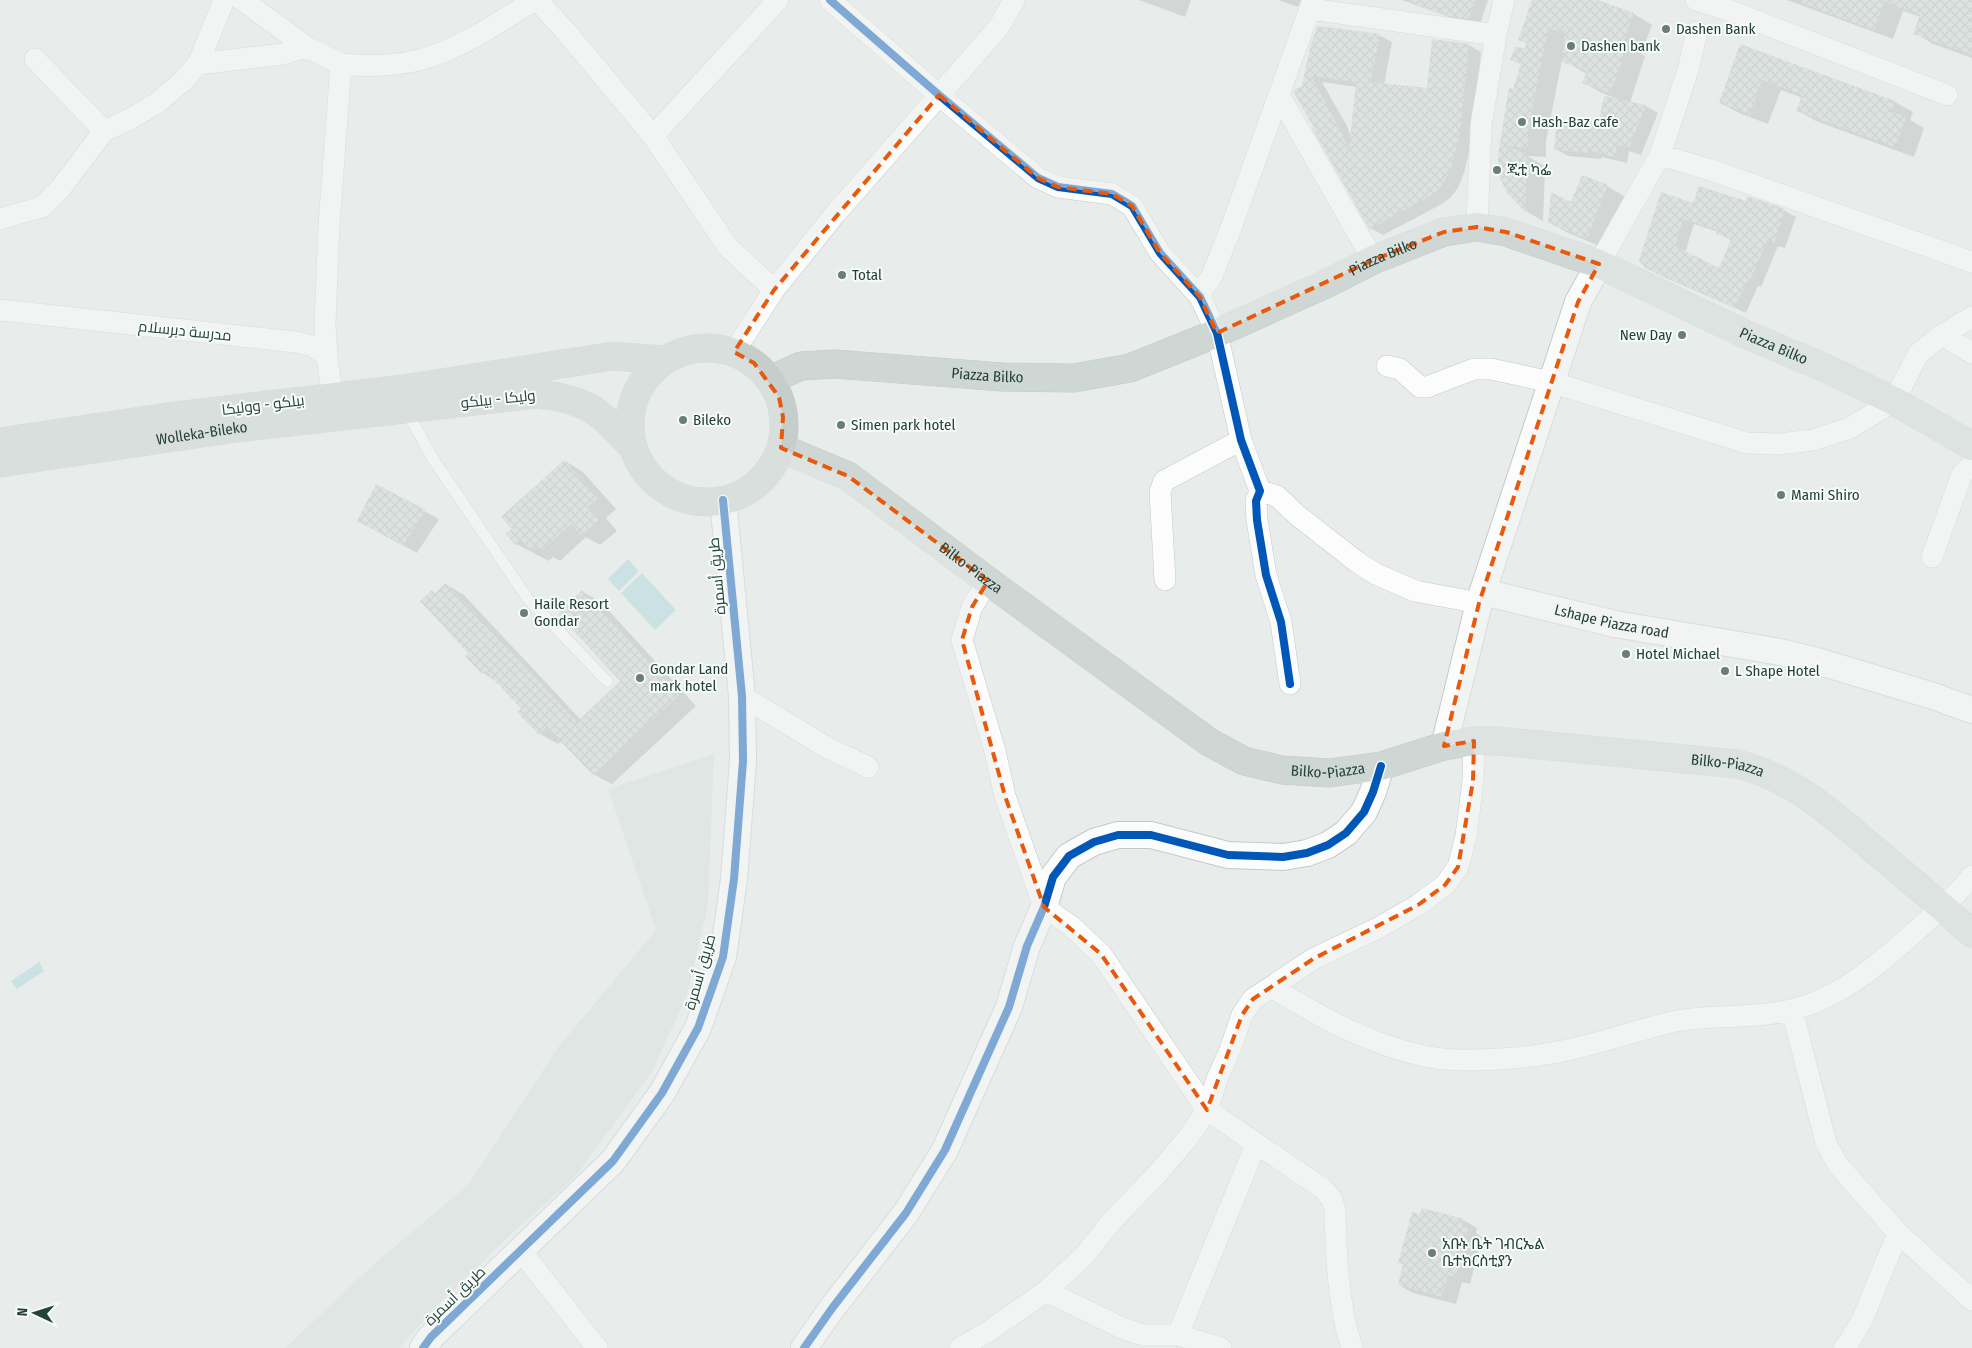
<svg xmlns="http://www.w3.org/2000/svg" width="1972" height="1348" font-family="'Fira Sans Condensed',Cairo,'Noto Sans Ethiopic',sans-serif">
  <defs>
    <pattern id="building-cross-hatch" width="8" height="8" patternUnits="userSpaceOnUse" patternTransform="scale(1.25)"><rect width="8" height="8" fill="#cfd4d2"/><path d="M0 0l8 8M0 8l8-8" fill="none" stroke="#b2b7b5"/></pattern>
  </defs>
  <rect width="100%" height="100%" fill="#e8edeb"/>
  <path fill="#d6dedb" d="M714 754 708 905 686 998 651 1073 575 1177 508 1237 440 1303 399 1348H285L374 1264 468 1185 559 1046 656 930 608 789Z"/>
  <path fill="#a9d4db" d="M628 559 639 571 619 591 608 579Z
    M642 573 676 610 655 630 621 593Z
    M39 962 44 971 17 989 11 981Z"/>
  <path fill="#0003" fill-rule="evenodd" d="M1139 0H1191L1185 17Z
    M1278 0H1301L1298 7Z
    M1402 0H1488L1480 24 1460 21Z
    M1533 0H1593L1634 14 1652 25 1641 54 1645 56 1630 103 1646 106 1658 113 1641 155 1629 151 1627 163 1601 157V159L1568 156 1556 149 1599 125 1617 99 1602 93 1584 83 1587 74 1562 60 1546 141V157L1527 156 1543 165 1545 169 1543 221 1526 211 1508 192 1500 174 1514 90 1522 65 1512 60 1526 49Z
    M1787 0H1972V58L1933 44 1915 33 1921 17 1903 11 1893 39Z
    M1379 35 1392 42 1384 85 1428 89 1469 45 1481 52 1472 140 1464 173 1458 188 1450 198 1440 205 1383 235 1370 228 1315 128 1303 87 1312 43ZM1322 82 1357 87 1351 136 1347 126Z
    M1741 46 1895 102 1913 112 1910 120 1924 128 1914 157 1816 121 1798 111 1803 98 1781 90 1768 124 1739 113 1720 103Z
    M1607 186 1624 196 1604 248 1566 232 1549 222 1572 204Z
    M1748 198 1785 211 1796 217 1785 248 1778 246 1761 287 1758 286 1746 313 1657 274 1646 267 1640 260 1694 205 1747 203ZM1694 224 1718 232 1732 241 1719 270 1685 253Z
    M565 461 583 472 616 509 606 518 617 531 600 545 586 537 560 561 553 557 549 561 516 544 514 529Z
    M376 485 439 519 417 553 373 529Z
    M446 584 464 595 581 720 622 681 583 592 601 602 696 706 612 784 593 774 562 741 558 744 540 734 522 709 497 682 483 673 432 591 436 594Z
    M1463 1220 1477 1228 1476 1233 1482 1237 1470 1284 1462 1282 1456 1304 1413 1293 1399 1285 1404 1265 1400 1263Z"/>
  <path fill="url(#building-cross-hatch)" fill-rule="evenodd" d="M1410 0H1475L1469 19 1448 16 1409 2Z
    M1532 0H1598L1634 13 1623 43 1627 44 1611 94 1582 83 1587 71 1562 62 1565 31 1548 29 1528 130V148L1506 146 1525 153 1527 158 1525 212 1507 193 1498 174V155L1509 88 1513 89 1521 64 1510 60 1515 47 1525 48 1526 43 1518 40Z
    M1799 0H1885L1874 30 1799 2Z
    M1886 0H1972V55L1913 34 1920 15 1885 2Z
    M1319 26 1380 34 1371 82 1427 88 1432 39 1469 44 1460 132 1452 166 1445 181 1437 191 1427 198 1369 229 1312 128H1314L1293 91 1302 86 1311 43 1317 27ZM1311 76 1356 82 1349 148 1334 118Z
    M1740 44 1895 101 1891 111 1906 117 1895 147 1796 111 1802 95 1762 80 1750 114 1719 103Z
    M1604 96 1646 105 1629 149 1617 145 1615 157 1590 151 1589 153 1554 150 1557 120 1598 124Z
    M1582 175 1608 185 1587 239 1548 223 1551 192 1571 202Z
    M1699 186 1746 201 1748 196 1785 209 1774 243 1767 240 1750 282 1747 281 1735 308 1645 268 1639 260 1661 192 1693 203ZM1683 219 1717 230 1716 234 1731 239 1719 268 1675 246Z
    M564 460 598 498 588 507 599 520 581 535 571 524 541 551 536 546 530 551 520 540 515 545 506 534 512 529 501 517Z
    M376 484 426 510 403 546 357 521Z
    M446 583 577 722 620 681 558 614 582 590 679 695 593 775 547 727 539 735 517 712 521 709 486 671 482 674 465 656 468 653 420 601 432 590 435 593Z
    M1422 1208 1464 1219 1462 1226 1469 1228 1456 1277 1448 1275 1442 1297 1398 1285 1403 1264 1398 1263 1412 1212 1420 1214Z"/>
  <g fill="none" stroke-linecap="round" stroke-linejoin="round">
    <g stroke="#c5cac8" stroke-width="12">
      <path id="service" d="M406 410 433 459 528 599 607 681"/>
    </g>
    <g stroke="#c5cac8" stroke-width="22">
      <path id="minor" d="M242 0 307 47 341 64
        M537 0 568 34 653 136 728 247 774 290
        M830 0 939 95 1038 178 1058 187 1112 194 1132 206 1160 253 1200 297 1217 333 1241 440 1260 491 1256 501 1257 520 1266 575 1281 622 1290 684
        M1696 0 1731 11 1947 95
        M1311 9 1496 35
        M35 59 104 131 130 119 157 103 183 81 198 64 224 0
        M198 64 283 54 307 47
        M1279 95 1373 260
        M653 136 778 0
        M1660 155 1711 170 1972 262
        M0 219 42 207 60 189 104 131
        M1477 227 1481 125 1496 35 1504 0
        M1599 264 1660 155 1688 70 1697 32
        M1200 297 1203 288 1211 278 1231 228 1313 0
        M0 310 295 342 313 346 327 357 335 411
        M1942 335 1972 353
        M734 352 774 290 836 213 999 27 1014 0
        M327 357 325 324 329 225 341 64C372 67 406 66 435 55 468 44 505 18 535 0
        M1387 366 1400 369 1420 387H1427L1474 369H1491L1551 382 1747 443 1779 444 1813 440 1850 428 1894 401 1918 354 1942 335 1972 317
        M1260 491 1277 496 1297 515 1357 562 1376 574 1415 591 1479 603
        M1932 557 1962 474 1972 465
        M1165 580 1160 492 1164 481 1241 440
        M988 581 972 607 962 640 995 751 1005 796 1044 907 1071 926 1101 954 1207 1110 1322 1188 1332 1199 1335 1210C1336 1254 1338 1307 1352 1348
        M742 696 826 747 868 767
        M1271 987C1320 1017 1372 1046 1429 1057 1467 1064 1534 1058 1572 1049 1607 1041 1641 1029 1676 1021 1714 1014 1753 1019 1791 1010 1841 998 1880 963 1917 930 1936 913 1956 896 1972 876
        M1792 1010 1826 1143 1838 1165 1898 1233 1972 1300
        M521 1251 597 1348
        M1046 1291 1122 1328 1143 1335H1178L1221 1348
        M1178 1335 1256 1144
        M960 1348 989 1331 1046 1291 1084 1256 1111 1222 1158 1173 1187 1139 1207 1110 1217 1079 1230 1050 1242 1015 1253 999 1313 959 1378 928 1418 905 1445 885 1458 867 1466 836 1473 781 1474 741
        M1844 1348 1849 1342 1862 1320 1898 1233"/>
    </g>
    <g stroke="#c5cac8" stroke-width="28">
      <g id="tertiary">
        <path id="s1" d="M1483 592 1615 624 1780 652 1817 661 1933 696 1972 710"/>
        <path d="M1444 746 1479 603 1578 302 1599 264"/>
        <path d="M423 1348 431 1337 613 1161 662 1093 698 1028 723 957 734 879 743 761 742 696 723 500"/>
        <path d="M804 1348 833 1307 906 1213 945 1150 1009 1007 1027 946 1044 907 1053 877 1069 856 1094 842 1118 835H1151L1228 855 1283 857 1307 853 1328 845 1346 833 1364 812 1373 792 1381 766"/>
      </g>
    </g>
    <g stroke="#c3ccc9" stroke-width="29">
      <g id="primary">
        <path id="s2" d="M770 380 801 366 835 364 1002 377 1074 378 1130 368 1217 333 1328 283 1373 260 1444 232 1477 227 1506 232 1599 264 1745 334 1821 366 1894 401 1972 446"/>
        <path id="s3" d="M781 448 848 476 988 581 1209 742 1244 761 1282 770 1329 773 1381 766 1444 746 1474 741H1498L1737 764C1793 777 1836 817 1878 853 1910 879 1941 906 1972 933"/>
      </g>
    </g>
    <g stroke="#c3ccc9" stroke-width="29">
      <g id="trunk">
        <circle cx="707" cy="425" r="77"/>
        <path d="M0 442 167 417 403 389 613 356 664 360"/>
        <path id="s4" d="M0 463 237 428 537 394C587 399 600 411 633 448"/>
      </g>
    </g>
    <use href="#service" stroke="#fcfcfc" stroke-width="11"/>
    <use href="#minor" stroke="#fcfcfc" stroke-width="21"/>
    <use href="#tertiary" stroke="#fcfcfc" stroke-width="26"/>
    <use href="#primary" stroke="#cfd7d5" stroke-width="28"/>
    <use href="#trunk" stroke="#c6cecc" stroke-width="28"/>
    <g stroke="#f7fbf9" stroke-width="11">
      <path id="cycleway" d="M830 0 939 95 1038 178 1058 187 1112 194 1132 206 1160 253 1200 297 1217 333 1241 440 1260 491 1256 501 1257 520 1266 575 1281 622 1290 684
        M423 1348 431 1337 613 1161 662 1093 698 1028 723 957 734 879 743 761 742 696 723 500
        M804 1348 833 1307 906 1213 945 1150 1009 1007 1027 946 1044 907 1053 877 1069 856 1094 842 1118 835H1151L1228 855 1283 857 1307 853 1328 845 1346 833 1364 812 1373 792 1381 766"/>
    </g>
    <use href="#cycleway" stroke="#0057b8" stroke-width="8"/>
  </g>
  <path d="M0 0H1972V1348H0ZM939 95 1038 178 1058 187 1112 194 1132 206 1160 253 1200 297 1217 333 1373 260 1444 232 1477 227 1506 232 1599 264 1578 302 1479 603 1444 746 1474 741 1473 781 1458 867 1445 885 1418 905 1313 959 1253 999 1242 1015 1207 1110 1101 954 1044 907 1005 796 962 640 972 607 988 581 848 476 781 448 783 417 779 397 754 363 734 352 774 290Z" fill="#e8edeb" fill-opacity=".55" fill-rule="evenodd"/>
  <path fill="none" stroke="#e8590c" stroke-width="4" stroke-dasharray="10 6" stroke-linejoin="round" d="M939 95 1038 178 1058 187 1112 194 1132 206 1160 253 1200 297 1217 333 1373 260 1444 232 1477 227 1506 232 1599 264 1578 302 1479 603 1444 746 1474 741 1473 781 1458 867 1445 885 1418 905 1313 959 1253 999 1242 1015 1207 1110 1101 954 1044 907 1005 796 962 640 972 607 988 581 848 476 781 448 783 417 779 397 754 363 734 352 774 290Z"/>
  <g fill="#697e78" stroke="#f7fbf9" stroke-width="2">
    <circle cx="1666" cy="29" r="5"/>
    <circle cx="1571" cy="46" r="5"/>
    <circle cx="1522" cy="122" r="5"/>
    <circle cx="1497" cy="170" r="5"/>
    <circle cx="842" cy="275" r="5"/>
    <circle cx="1682" cy="335" r="5"/>
    <circle cx="683" cy="420" r="5"/>
    <circle cx="841" cy="425" r="5"/>
    <circle cx="1781" cy="495" r="5"/>
    <circle cx="524" cy="613" r="5"/>
    <circle cx="1626" cy="654" r="5"/>
    <circle cx="1725" cy="671" r="5"/>
    <circle cx="640" cy="678" r="5"/>
    <circle cx="1432" cy="1253" r="5"/>
  </g>
  <g text-anchor="middle" dominant-baseline="central" stroke-width="4" stroke-linejoin="round" paint-order="stroke">
    <g font-size="15" fill="#24423a" stroke="#f7fbf9" text-anchor="start">
      <text x="1676" y="29">Dashen Bank</text>
      <text x="1581" y="46">Dashen bank</text>
      <text x="1532" y="122">Hash-Baz cafe</text>
      <text x="1507" y="170">ጂቲ ካፌ</text>
      <text x="852" y="275">Total</text>
      <text x="1672" y="335" text-anchor="end">New Day</text>
      <text x="693" y="420">Bileko</text>
      <text x="851" y="425">Simen park hotel</text>
      <text x="1791" y="495">Mami Shiro</text>
      <text x="534" y="604">Haile Resort<tspan x="534" dy="17">Gondar</tspan></text>
      <text x="1636" y="654">Hotel Michael</text>
      <text x="650" y="669">Gondar Land<tspan x="650" dy="17">mark hotel</tspan></text>
      <text x="1735" y="671">L Shape Hotel</text>
      <text x="1442" y="1244">አቡኑ ቤት ገብርኤል<tspan x="1442" dy="17">ቤተክርስቲያን</tspan></text>
    </g>
    <g font-size="15" fill="#24423a" stroke="#f7fbf9">
      <text stroke="none"><textPath href="#s2" startOffset="641">Piazza Bilko</textPath></text>
      <text transform="translate(185 331) rotate(6)">مدرسة دبرسلام</text>
      <text stroke="none"><textPath href="#s2" startOffset="1061">Piazza Bilko</textPath></text>
      <text stroke="none"><textPath href="#s2" startOffset="221">Piazza Bilko</textPath></text>
      <text transform="translate(498 399) rotate(-6)">وليكا - بيلكو</text>
      <text transform="translate(263 405) rotate(-7)">بيلكو - ووليكا</text>
      <text stroke="none"><textPath href="#s4" startOffset="204">Wolleka-Bileko</textPath></text>
      <text stroke="none"><textPath href="#s3" startOffset="226">Bilko-Piazza</textPath></text>
      <text transform="translate(717 576) rotate(-95)">طريق أسمرة</text>
      <text stroke="none"><textPath href="#s1" startOffset="132">Lshape Piazza road</textPath></text>
      <text stroke="none"><textPath href="#s3" startOffset="1051">Bilko-Piazza</textPath></text>
      <text stroke="none"><textPath href="#s3" startOffset="646">Bilko-Piazza</textPath></text>
      <text transform="translate(700 972) rotate(-74)">طريق أسمرة</text>
      <text transform="translate(455 1296) rotate(-44)">طريق أسمرة</text>
    </g>
  </g>
  <g transform="translate(35 1313) rotate(274)" stroke="#f7fbf9" stroke-width="4" paint-order="stroke">
  <path d="M0-4L9 19L0 12L-9 19Z" fill="#24423a"/>
  <text y="-8" font-size="14" font-weight="bold" text-anchor="middle" fill="#24423a">N</text>
  </g>
</svg>
